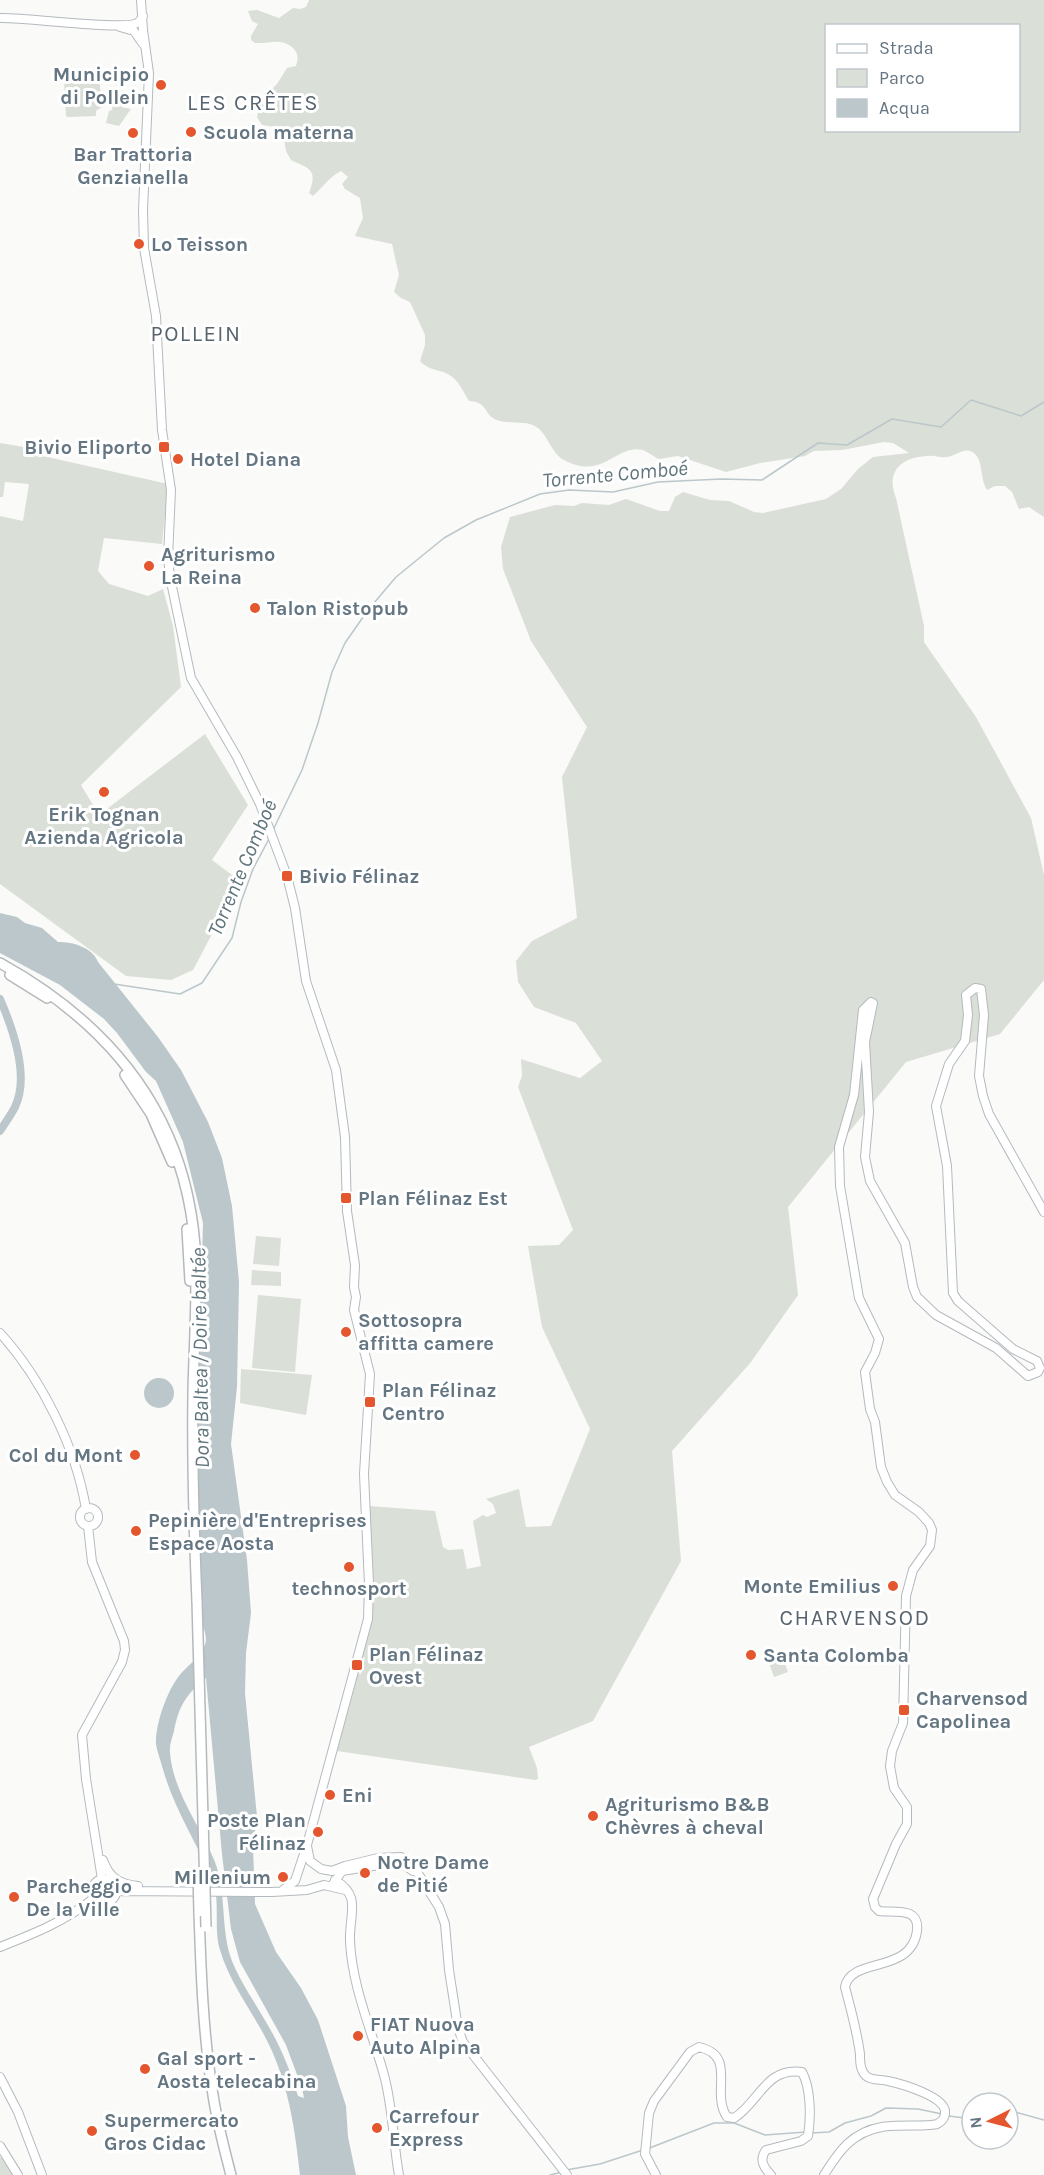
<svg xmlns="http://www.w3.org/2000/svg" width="1044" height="2175" font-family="Karla,sans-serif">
  <rect width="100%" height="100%" fill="#fafaf8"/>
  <path fill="#dadfd7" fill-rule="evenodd" d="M309 0H1044V517L1029 507 1019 509 1012 492 1005 486H995L987 490C980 479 983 463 976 455 966 444 957 456 946 457 940 458 934 455 928 456 902 457 885 471 896 498L924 626V642L976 717 1031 818 1044 875V980L1000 1034 906 1062 788 1207 798 1295 751 1362 672 1451 681 1561 593 1721 529 1747 537 1768 538 1779 535 1780 337 1751 358 1674H361L365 1658 362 1657 370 1629 373 1607V1572L369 1506 435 1511 443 1547 448 1550 463 1549 467 1569 481 1566 473 1521 483 1515 487 1517 496 1513 493 1504 486 1499 519 1489 526 1527 551 1526 590 1429 542 1327 528 1246 559 1245 573 1230 518 1087 522 1076 521 1059 580 1078 602 1061 576 1023 534 1007 518 982 516 961 532 941 577 918 562 777 587 727 531 641 503 569 501 547 510 517 555 505 574 506 582 503 609 505 626 499 660 511H669L675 497 683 492 710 500 729 501 754 512 763 513 826 499 841 489 858 469 873 457 909 453 893 443 884 442 842 450 814 451 805 456 760 463 726 472 678 456 659 459C654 457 648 452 643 450 615 444 604 481 564 460 552 454 548 436 538 428 527 419 509 425 497 420 483 415 489 402 469 401 464 393 459 381 451 376 440 368 430 372 420 361L425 345V335L410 302 401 298 394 292 399 275 392 244 355 236 363 218 360 198 345 189 342 184 348 177 341 171C330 176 322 188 313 196L309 193C318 169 310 169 291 160L286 151 283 133 281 129 276 127 262 125 257 117 261 100 277 84 287 68 296 66C298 59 299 54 293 48 281 37 269 44 255 43L251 40V36L258 24 252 21 248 11 257 10 279 18 293 8 300 9 306 7ZM826 26H1018V130H826Z
    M99 77 102 107 96 111V116L68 117 66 116 64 79Z
    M121 100V107L131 109 119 126 106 123 109 111 112 110 113 101Z
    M0 443 24 447 25 452 168 484 162 544 104 538 98 571 109 584 148 596 163 589 173 626 181 687 81 785 99 815 205 734 248 805 212 860 240 881 193 970 171 980 126 976 0 884V516L23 521 29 484 5 482 3 497H0Z
    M256 1236 281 1238 279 1266 253 1264Z
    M252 1270 281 1272V1286L251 1285Z
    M258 1295 301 1299 295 1372 252 1368Z
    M241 1369 312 1375 306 1415 240 1403Z
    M783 1658 788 1672 774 1677 769 1663Z
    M3 2156 13 2175H0V2158Z"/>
  <path fill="#bbc7cb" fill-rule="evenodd" d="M0 913 17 917 25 923 42 928 58 942C73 942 92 947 98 962L158 1037 181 1070 208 1122 222 1158 232 1206 239 1282 237 1387 231 1444 247 1560 251 1613 246 1653 245 1693 257 1817 253 1847 255 1904 276 1952 301 1988 318 2020 346 2106 348 2137 356 2175H300C295 2131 290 2093 272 2051 257 2017 231 1987 220 1950 213 1928 221 1898 212 1878 195 1840 173 1807 162 1766 160 1759 157 1751 156 1744 155 1725 167 1691 179 1676 187 1666 205 1653 206 1640 206 1633 202 1624 201 1618L196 1451 203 1223 183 1142 156 1081 146 1072 117 1033 104 1019 60 985 0 953ZM206 1678 222 1854 231 1929 240 1962 286 2045 302 2088 304 2098 298 2096C290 2068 278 2041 263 2017 252 1998 240 1981 232 1961 220 1929 227 1894 215 1862 201 1827 173 1792 170 1753 169 1746 172 1738 174 1731 179 1705 186 1695 206 1678Z
    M144 1393a15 15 0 1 1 30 0a15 15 0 1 1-30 0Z"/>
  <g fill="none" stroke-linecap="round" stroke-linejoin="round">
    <path stroke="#bbc7cb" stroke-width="1.5" d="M273 830 302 770 318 723 332 672 345 643 368 610 396 577 444 538 476 520 540 494 569 490 613 492 658 482 721 479 762 480 818 443 847 445 892 419 941 427 971 400 1021 416 1044 402
      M114 984 180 994 202 983 232 938 241 902 253 869 270 837
      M1008 2110 1044 2120
      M949 2116 972 2119
      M811 2133 829 2132 845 2123 871 2116 886 2108 918 2109 942 2114
      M647 2149 714 2123H734L765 2135 806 2132
      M566 2170 600 2164 643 2150
      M550 2175 562 2172"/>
    <path stroke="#bbc7cb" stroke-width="8" d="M0 999C13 1029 30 1076 15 1107 11 1115 5 1123 0 1131"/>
    <g stroke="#b3babf" stroke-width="10">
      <path id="secondary" d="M141 0 143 30 149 73 143 210 144 248 156 316 162 430 171 490 168 558 170 577 191 678 237 757 260 804 287 876 295 908 306 981 336 1070 345 1137 347 1211 355 1265 354 1287 356 1297 354 1310 370 1374 364 1474 369 1584 368 1619 307 1845 295 1881 283 1890
        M0 18C25 17 124 31 137 23 140 22 141 19 143 16
        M120 27 134 31 143 44
        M0 1333C42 1379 76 1448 86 1509
        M80 1517a9 9 0 1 1 18 0a9 9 0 1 1-18 0Z
        M88 1526 92 1562 124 1641 125 1650 122 1662 82 1735 86 1779 102 1879
        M307 1846 310 1861 321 1869 332 1871 345 1866 378 1858 401 1857 412 1864 439 1907 445 1924 449 1970 458 2028 463 2042 567 2175
        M103 1860C109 1878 120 1884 138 1886
        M92 1891a12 12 0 1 1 24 0a12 12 0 1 1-24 0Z
        M335 1880C362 1896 349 1914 350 1941 352 1987 372 2031 384 2075 393 2108 393 2142 399 2175
        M333 1884 342 1871 392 1863 403 1864 413 1871
        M116 1891 272 1892 307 1890 324 1885 345 1890
        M0 1947C33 1934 66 1921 94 1898
        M0 2077 18 2112 42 2175
        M0 2146 18 2175
        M656 2175 645 2154 649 2113 654 2101 690 2052 699 2047C738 2056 710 2092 727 2117L734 2118C759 2103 765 2067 802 2072 811 2088 811 2118 808 2136L801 2141 766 2150C759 2159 763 2167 771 2175
        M824 2175C839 2151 852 2132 882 2127 895 2124 929 2127 937 2124 941 2122 945 2118 945 2113 947 2097 902 2084 888 2081 881 2079 872 2081 866 2076 860 2070 860 2062 860 2054 857 2031 851 2010 845 1987 851 1956 911 1975 917 1931 920 1906 894 1913 879 1911L875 1907 873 1899 896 1844 907 1824V1807L894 1788 890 1766 892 1751 903 1723 906 1596 913 1570 930 1546 932 1530 929 1523 919 1512 895 1495 887 1482 881 1467 875 1422 870 1409 865 1372 875 1353 879 1339 859 1298 840 1186 839 1147 854 1095 863 1010 871 1002 873 1003 865 1042 869 1112 865 1157 870 1181 905 1243 913 1287 917 1297 936 1315 996 1348 1028 1376 1038 1372 1040 1368 1037 1361 1013 1349 958 1301 953 1293 947 1166 936 1106 949 1064 965 1041 968 1015 966 995 975 988 981 989 984 1015 979 1076 983 1096 989 1114 1044 1212"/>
    </g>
    <g stroke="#b4b9bd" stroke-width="12">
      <path id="highway" d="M0 963C112 1025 185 1115 195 1246 198 1294 194 1343 193 1392 192 1461 194 1531 197 1601
        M10 975 47 998
        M125 1075 151 1114 172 1162
        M187 1229 190 1281
        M199 1912C201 1973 203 2034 213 2095 217 2122 224 2148 231 2175"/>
    </g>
    <use href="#secondary" stroke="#fff" stroke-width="8"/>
    <use href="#highway" stroke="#fff" stroke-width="9"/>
    <g stroke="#b4b9bd" stroke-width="12" stroke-linecap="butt">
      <path id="highway-bridge" d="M197 1601 206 1927
        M198 1874 199 1912"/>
    </g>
    <use href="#highway-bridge" stroke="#fff" stroke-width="9"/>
  </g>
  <g fill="#e4572e" stroke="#fff" stroke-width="2">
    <circle cx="161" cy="85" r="6"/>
    <circle cx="191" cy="132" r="6"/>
    <circle cx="133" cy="133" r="6"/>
    <circle cx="139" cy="244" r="6"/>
    <rect x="158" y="441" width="12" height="12" rx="3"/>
    <circle cx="178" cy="459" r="6"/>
    <circle cx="149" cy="566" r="6"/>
    <circle cx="255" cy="608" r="6"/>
    <circle cx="104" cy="792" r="6"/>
    <rect x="281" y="870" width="12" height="12" rx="3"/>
    <rect x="340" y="1192" width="12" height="12" rx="3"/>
    <circle cx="346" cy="1332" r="6"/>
    <rect x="364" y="1396" width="12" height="12" rx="3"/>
    <circle cx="135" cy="1455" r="6"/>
    <circle cx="136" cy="1531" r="6"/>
    <circle cx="349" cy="1567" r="6"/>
    <circle cx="893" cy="1586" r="6"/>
    <circle cx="751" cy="1655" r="6"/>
    <rect x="351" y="1659" width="12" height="12" rx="3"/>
    <rect x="898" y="1704" width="12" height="12" rx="3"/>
    <circle cx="330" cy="1795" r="6"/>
    <circle cx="593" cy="1816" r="6"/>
    <circle cx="318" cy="1832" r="6"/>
    <circle cx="365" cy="1873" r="6"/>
    <circle cx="283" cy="1877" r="6"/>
    <circle cx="14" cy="1897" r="6"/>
    <circle cx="358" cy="2036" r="6"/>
    <circle cx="145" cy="2069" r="6"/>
    <circle cx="377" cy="2128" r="6"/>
    <circle cx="92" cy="2131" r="6"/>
  </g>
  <g text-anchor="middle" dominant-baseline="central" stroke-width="6" stroke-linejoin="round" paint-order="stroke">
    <g font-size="20" font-weight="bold" fill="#657683" stroke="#fff" text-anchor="start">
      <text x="149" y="74" text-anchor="end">Municipio<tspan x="149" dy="23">di Pollein</tspan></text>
      <text x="203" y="132">Scuola materna</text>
      <text x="133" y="154" text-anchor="middle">Bar Trattoria<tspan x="133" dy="23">Genzianella</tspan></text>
      <text x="151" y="244">Lo Teisson</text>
      <text x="152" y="447" text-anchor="end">Bivio Eliporto</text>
      <text x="190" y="459">Hotel Diana</text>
      <text x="161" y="554">Agriturismo<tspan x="161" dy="23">La Reina</tspan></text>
      <text x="267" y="608">Talon Ristopub</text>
      <text x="104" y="814" text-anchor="middle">Erik Tognan<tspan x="104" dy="23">Azienda Agricola</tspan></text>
      <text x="299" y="876">Bivio Félinaz</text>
      <text x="358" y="1198">Plan Félinaz Est</text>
      <text x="358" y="1320">Sottosopra<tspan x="358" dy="23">affitta camere</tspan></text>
      <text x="382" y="1390">Plan Félinaz<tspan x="382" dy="23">Centro</tspan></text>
      <text x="123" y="1455" text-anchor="end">Col du Mont</text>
      <text x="148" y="1520">Pepinière d'Entreprises<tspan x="148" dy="23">Espace Aosta</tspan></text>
      <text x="881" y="1586" text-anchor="end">Monte Emilius</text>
      <text x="349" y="1588" text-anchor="middle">technosport</text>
      <text x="369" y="1654">Plan Félinaz<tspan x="369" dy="23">Ovest</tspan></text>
      <text x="763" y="1655">Santa Colomba</text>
      <text x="916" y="1698">Charvensod<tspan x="916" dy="23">Capolinea</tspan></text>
      <text x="342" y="1795">Eni</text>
      <text x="605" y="1804">Agriturismo B&amp;B<tspan x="605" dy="23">Chèvres à cheval</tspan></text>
      <text x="306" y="1820" text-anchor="end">Poste Plan<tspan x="306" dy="23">Félinaz</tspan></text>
      <text x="377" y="1862">Notre Dame<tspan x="377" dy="23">de Pitié</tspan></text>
      <text x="271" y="1877" text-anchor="end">Millenium</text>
      <text x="26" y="1886">Parcheggio<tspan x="26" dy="23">De la Ville</tspan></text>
      <text x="370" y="2024">FIAT Nuova<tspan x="370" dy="23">Auto Alpina</tspan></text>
      <text x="157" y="2058">Gal sport -<tspan x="157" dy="23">Aosta telecabina</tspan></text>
      <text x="389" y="2116">Carrefour<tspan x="389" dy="23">Express</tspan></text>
      <text x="104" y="2120">Supermercato<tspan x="104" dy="23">Gros Cidac</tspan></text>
    </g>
    <g font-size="21" font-style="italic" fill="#60757c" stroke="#fff">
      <text transform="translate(615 474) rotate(-5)">Torrente Comboé</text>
      <text transform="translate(242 868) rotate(-67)">Torrente Comboé</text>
      <text transform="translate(200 1358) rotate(-91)">Dora Baltea / Doire baltée</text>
    </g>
    <g font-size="22" letter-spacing="1.5" fill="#57646e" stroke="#fff">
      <text x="253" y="103">LES CRÊTES</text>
      <text x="196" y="334">POLLEIN</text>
      <text x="855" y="1618">CHARVENSOD</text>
    </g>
  </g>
  <rect x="825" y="24" width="195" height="108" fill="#ffffff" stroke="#c1c8cd" stroke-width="1.5"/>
  <rect x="837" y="44" width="30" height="9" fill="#ffffff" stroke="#c1c8cd" stroke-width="1.5"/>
  <text x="879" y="54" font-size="18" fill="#657683">Strada</text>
  <rect x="837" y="69" width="30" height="18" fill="#dadfd7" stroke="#c1c8cd" stroke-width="1.5"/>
  <text x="879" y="84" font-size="18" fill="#657683">Parco</text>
  <rect x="837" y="99" width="30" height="18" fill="#bbc7cb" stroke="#c1c8cd" stroke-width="1.5"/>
  <text x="879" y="114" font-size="18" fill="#657683">Acqua</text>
  <g transform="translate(990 2121) rotate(264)"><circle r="28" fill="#ffffff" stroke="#c1c8cd" stroke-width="1.5"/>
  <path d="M0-4.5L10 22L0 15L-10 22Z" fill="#e4572e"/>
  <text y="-9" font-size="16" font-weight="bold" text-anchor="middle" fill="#657683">N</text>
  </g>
</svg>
